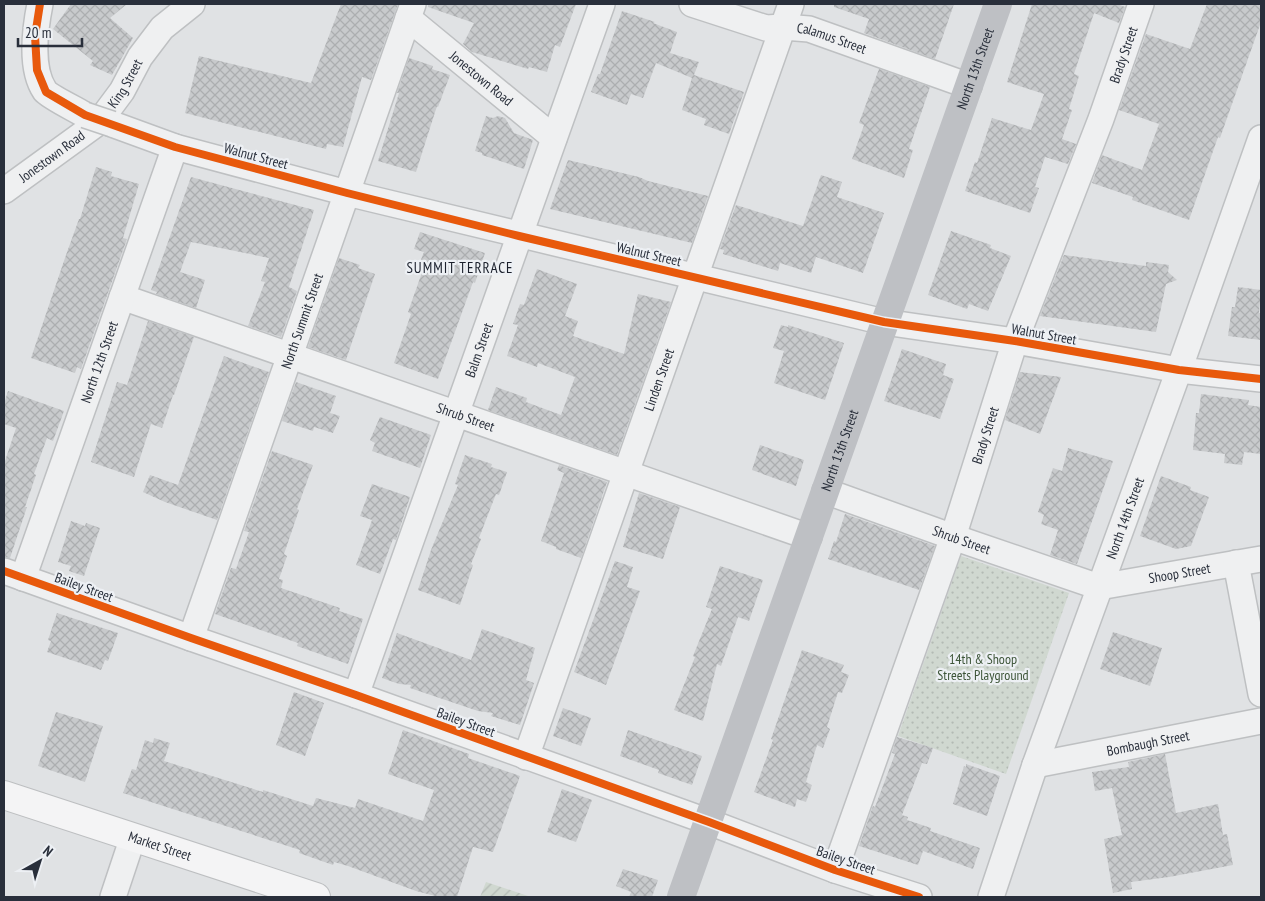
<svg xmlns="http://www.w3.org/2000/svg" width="1265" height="901" font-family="'PT Sans Narrow',sans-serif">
  <defs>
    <pattern id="park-dots" width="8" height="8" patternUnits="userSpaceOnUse" patternTransform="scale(1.25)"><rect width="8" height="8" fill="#d0d8d0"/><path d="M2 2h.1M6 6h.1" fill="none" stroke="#b3bab4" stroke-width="1.8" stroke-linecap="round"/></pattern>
    <pattern id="garden-furrows" width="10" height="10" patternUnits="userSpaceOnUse" patternTransform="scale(1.25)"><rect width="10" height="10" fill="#d0d8d0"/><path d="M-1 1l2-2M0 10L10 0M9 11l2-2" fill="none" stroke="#b3bab4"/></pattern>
    <pattern id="building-cross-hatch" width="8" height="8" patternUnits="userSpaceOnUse" patternTransform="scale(1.25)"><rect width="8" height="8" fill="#c8cacc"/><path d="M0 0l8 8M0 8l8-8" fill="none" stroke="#acaeb0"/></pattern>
  </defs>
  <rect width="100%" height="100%" fill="#e0e2e4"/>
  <path fill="url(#park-dots)" d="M961 556 1069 593 1006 774 898 736Z"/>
  <path fill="url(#garden-furrows)" d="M486 882 531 897H480Z"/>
  <path fill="url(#building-cross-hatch)" d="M71 4H127L110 18 133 38 112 75 90 65 93 61 53 29Z
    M341 4H398L371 80 362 77 343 147 327 144 326 149 185 113 199 56 311 83Z
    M428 4H576L560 47 555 45 547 72 529 67 528 69 472 52 463 44 474 23 428 7Z
    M834 4H954L935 59 864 33 869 19 834 7Z
    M1032 4H1117L1125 7 1119 23 1094 13 1074 74 1079 76 1069 109 1072 110 1062 139 1076 144 1068 164 1045 157 1035 187 1039 188 1030 213 965 191 975 162 977 163 992 118 1031 130 1044 94 1007 82Z
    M1207 4H1261V22L1220 138 1218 137 1189 220 1132 200 1133 197 1092 183 1102 155 1142 170 1159 124 1119 110 1146 34 1190 49Z
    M622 11 655 22 653 23 677 32 670 53 699 62 694 75 744 92 729 134 704 125 706 119 682 110 692 78 656 63 643 98 631 94 627 105 591 92 598 74H600Z
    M409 58 433 66 432 69 450 75 438 107 437 106 416 172 378 161 399 93H397L398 90Z
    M879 69 930 87 909 149 913 150 904 178 852 159 864 125 859 123Z
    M486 116 493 118 498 116 505 118 514 133 533 140 524 169 482 155V153L475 151Z
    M568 160 639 177 648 181 708 196 692 243 550 209Z
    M96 167 112 172 111 176 139 184 123 238 127 239 81 369 77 367 75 373 31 358 66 255 79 219H80Z
    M821 175 842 182 837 197 884 213 863 273 816 257 811 273 780 263 778 271 723 254 724 250 720 249 736 205 803 226Z
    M191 177 314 210 289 287 297 291 281 337 248 326 265 282 261 281 269 258 191 242 180 272 205 280 196 308 156 294 157 292 151 290Z
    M951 231 991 245 990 248 1011 256 988 311 969 304 967 309 928 295Z
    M420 232 485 253 475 283 473 282 438 379 394 363 411 314 408 312 425 264 420 262 424 252 414 249Z
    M1064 255 1146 266V262L1169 265 1168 272 1177 280 1166 284 1156 332 1040 316Z
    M339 258 360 265 358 268 375 274 346 360 308 347Z
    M537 269 577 284 565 316 578 321 573 336 624 354 638 294 671 302 617 455 488 410 496 387 527 398 526 402 561 415 575 377 538 363 537 367 507 356 518 325 513 324 520 304 524 305Z
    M1238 287 1261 290 1259 313H1261V340L1228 336 1232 307H1235Z
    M148 321 194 337 174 395H173L162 428 151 424 134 477 91 462 117 382 127 385Z
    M781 325 788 327V325L844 343 825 400 774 383 784 351 773 348Z
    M902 349 946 364 943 375 954 379 940 419 884 401Z
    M224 356 269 372 217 520 165 502 143 492 150 475 178 485Z
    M1020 372 1061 377 1040 434 1005 420Z
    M296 382 336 396 330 413 340 416 333 433 314 427 313 431 282 421Z
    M8 391 64 411 53 441 47 438 34 474 36 475 25 507H27L10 558 4 557V464L16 428 4 424V404Z
    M1201 394 1249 400 1248 405 1261 407V454L1244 452 1242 465 1224 463 1225 454 1193 450 1196 413H1199Z
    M380 417 431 435 420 468 372 451 375 443 370 440Z
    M760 445 804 460 796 486 752 470Z
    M1068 448 1113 461 1077 564 1050 555 1058 530 1041 524 1044 515 1038 512 1053 468 1062 471Z
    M272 451 313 465 297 509 299 510 284 554 287 556 279 579 283 580 281 588 340 608 339 611 363 619 348 664 297 646 298 643 215 614 231 568 236 569 249 532 244 531Z
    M465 455 492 464 491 467 507 472 499 495 496 494 479 538 481 539 471 564 473 565 460 605 418 590 431 550 458 485 455 484Z
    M559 465 607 482 581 558 556 549V547L541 541 564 473 557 470Z
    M1161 476 1191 487 1190 490 1209 497 1191 546 1176 549 1140 536Z
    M372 484 410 497 396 540 393 539 380 574 356 565 372 520 360 516Z
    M639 493 680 507 663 559 623 547Z
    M845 514 935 546 919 590 828 559 834 541 836 542Z
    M71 521 85 526 86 523 100 528 84 576 69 571 71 566 58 562Z
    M615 561 633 567 627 587 640 591 606 685 574 672Z
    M720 566 763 580 749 621 738 617 721 666 717 664 703 721 674 710 695 657 693 656 712 609 706 607Z
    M57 613 118 633 108 661 105 660 101 670 47 652 51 641 48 640Z
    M482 629 535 648 526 680 534 683 520 725 491 716 493 713 478 711 410 688 411 685 399 684 382 678 397 633 471 660Z
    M1113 632 1162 648 1150 686 1100 669Z
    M802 650 844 665 841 672 849 675 842 693 838 692 827 727 830 729 823 748 817 745 806 782 812 785 806 802 797 799 795 807 754 792 773 740 771 739Z
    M294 692 324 703 305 756 276 745Z
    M563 708 591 718 581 746 553 736Z
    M56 712 103 726 85 782 38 766Z
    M403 730 469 754 468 758 520 776 493 852 473 847 457 897H439L416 891 348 866 334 862 333 865 299 853 300 850 123 793 132 769 136 770 145 740 153 743 154 738 170 743 164 761 228 781 263 792V790L313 806 316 798 355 808 358 799 423 821 434 790 388 774Z
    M628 730 702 756 692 785 658 773 659 770 620 756Z
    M897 737 933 748 927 764 922 763 902 815 908 817 907 820 931 828 930 831 980 848 973 869 923 851 918 865 859 846 873 806 875 807 895 754 892 753Z
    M1165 754 1176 813 1218 804 1223 835 1227 834 1233 865 1169 877 1131 882 1132 889 1113 893 1104 839 1122 835 1112 788 1095 791 1092 772 1129 767 1128 762Z
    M966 764 1000 776 987 816 953 804 964 766 966 767Z
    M562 789 592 800 576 842 547 832Z
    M623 869 658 880 652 897H629L631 892 616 886Z"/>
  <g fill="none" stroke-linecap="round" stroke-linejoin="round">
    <g stroke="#bec0c2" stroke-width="28">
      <g id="minor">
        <path d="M40 4C35 29 30 69 45 91 50 97 77 110 85 115"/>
        <path id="s1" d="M692 4 766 28 783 27 809 29 969 86"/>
        <path id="s2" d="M408 18 554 138"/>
        <path d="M112 124 175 147 347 193 884 322 1015 341 1179 370 1261 379"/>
        <path id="s3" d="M4 191 99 122 122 91 140 57 162 28 192 4"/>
        <path id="s4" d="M122 297 809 537"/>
        <path id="s5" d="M825 491 953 537 1099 587 1261 559"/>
        <path d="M1236 563 1261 694"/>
        <path d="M4 571 191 638 356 695 709 822 835 870 919 897"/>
        <path id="s6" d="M23 578 175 147"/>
        <path id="s7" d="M191 638 413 4"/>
        <path id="s8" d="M356 695 602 4"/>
        <path id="s9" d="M526 757 791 4"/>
        <path id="s10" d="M1035 765 1261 721"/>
        <path id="s11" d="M835 870 953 537 1015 341 1101 119 1141 4"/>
        <path d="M113 897 133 837"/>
        <path id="s12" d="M991 897 1035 765 1179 370 1261 138"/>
      </g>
    </g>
    <g stroke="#bdbfc1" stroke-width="30">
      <g id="primary">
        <path id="s14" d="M4 795 316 897"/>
      </g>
    </g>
    <use href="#minor" stroke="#eff0f1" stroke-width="25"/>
    <path stroke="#bec0c4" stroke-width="28" id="s13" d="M681 897 998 4"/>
    <use href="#primary" stroke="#f4f4f5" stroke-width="28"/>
    <g stroke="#bec0c2" stroke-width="28" stroke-linecap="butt">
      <path id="minor-bridge" d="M85 115 112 124"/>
    </g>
    <use href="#minor-bridge" stroke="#eff0f1" stroke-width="25"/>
    <g stroke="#edf0f4" stroke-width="11">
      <path id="cycleway" d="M40 4 35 36 37 70 46 92 85 115 175 147 347 193 519 236 884 322 1015 341 1179 370 1261 379
        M4 571 191 638 356 695 709 822 835 870 919 897"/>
    </g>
    <use href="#cycleway" stroke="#e8590c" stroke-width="8"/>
  </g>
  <g text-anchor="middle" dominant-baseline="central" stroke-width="4.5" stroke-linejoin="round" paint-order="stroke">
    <g font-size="14" fill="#292f3b" stroke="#edf0f4">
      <text stroke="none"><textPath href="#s1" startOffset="145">Calamus Street</textPath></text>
      <text stroke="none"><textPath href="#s11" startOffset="865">Brady Street</textPath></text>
      <text stroke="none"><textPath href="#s13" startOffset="879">North 13th Street</textPath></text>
      <text stroke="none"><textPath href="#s2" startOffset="95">Jonestown Road</textPath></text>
      <text stroke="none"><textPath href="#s3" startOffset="164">King Street</textPath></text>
      <text transform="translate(256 156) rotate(15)">Walnut Street</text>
      <text stroke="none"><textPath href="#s3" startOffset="59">Jonestown Road</textPath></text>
      <text transform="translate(649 254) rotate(13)">Walnut Street</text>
      <text stroke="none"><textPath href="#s7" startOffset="336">North Summit Street</textPath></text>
      <text transform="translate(1044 334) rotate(10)">Walnut Street</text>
      <text stroke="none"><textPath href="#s8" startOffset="366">Balm Street</textPath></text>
      <text stroke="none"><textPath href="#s6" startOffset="229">North 12th Street</textPath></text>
      <text stroke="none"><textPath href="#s9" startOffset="400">Linden Street</textPath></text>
      <text stroke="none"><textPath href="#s4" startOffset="364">Shrub Street</textPath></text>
      <text stroke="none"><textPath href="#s11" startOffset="460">Brady Street</textPath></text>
      <text stroke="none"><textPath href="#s13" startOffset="474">North 13th Street</textPath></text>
      <text stroke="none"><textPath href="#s12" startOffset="402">North 14th Street</textPath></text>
      <text stroke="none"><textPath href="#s5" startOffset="145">Shrub Street</textPath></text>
      <text stroke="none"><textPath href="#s5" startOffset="372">Shoop Street</textPath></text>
      <text transform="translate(84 587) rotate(20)">Bailey Street</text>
      <text transform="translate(466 722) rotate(20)">Bailey Street</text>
      <text stroke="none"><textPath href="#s10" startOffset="115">Bombaugh Street</textPath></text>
      <text stroke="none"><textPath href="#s14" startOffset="164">Market Street</textPath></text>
      <text transform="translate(846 860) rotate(19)">Bailey Street</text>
    </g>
    <g font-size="14" fill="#3d5538" stroke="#edf0f4">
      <text x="983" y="659">14th &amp; Shoop<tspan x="983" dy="16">Streets Playground</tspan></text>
    </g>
    <g font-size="15" letter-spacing="1" fill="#1b202c" stroke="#edf0f4">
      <text x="460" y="267">SUMMIT TERRACE</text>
    </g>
  </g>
  <rect width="1265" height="901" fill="none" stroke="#292f3b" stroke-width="10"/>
  <g transform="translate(40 861) rotate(39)" stroke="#edf0f4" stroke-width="4" paint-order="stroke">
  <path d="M0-4L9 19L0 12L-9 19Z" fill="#292f3b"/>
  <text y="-8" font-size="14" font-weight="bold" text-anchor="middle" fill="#292f3b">N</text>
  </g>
  <path d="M18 38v8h64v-8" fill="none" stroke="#292f3b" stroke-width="2.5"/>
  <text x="25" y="38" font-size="15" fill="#292f3b" stroke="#edf0f4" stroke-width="4" paint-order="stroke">20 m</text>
</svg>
